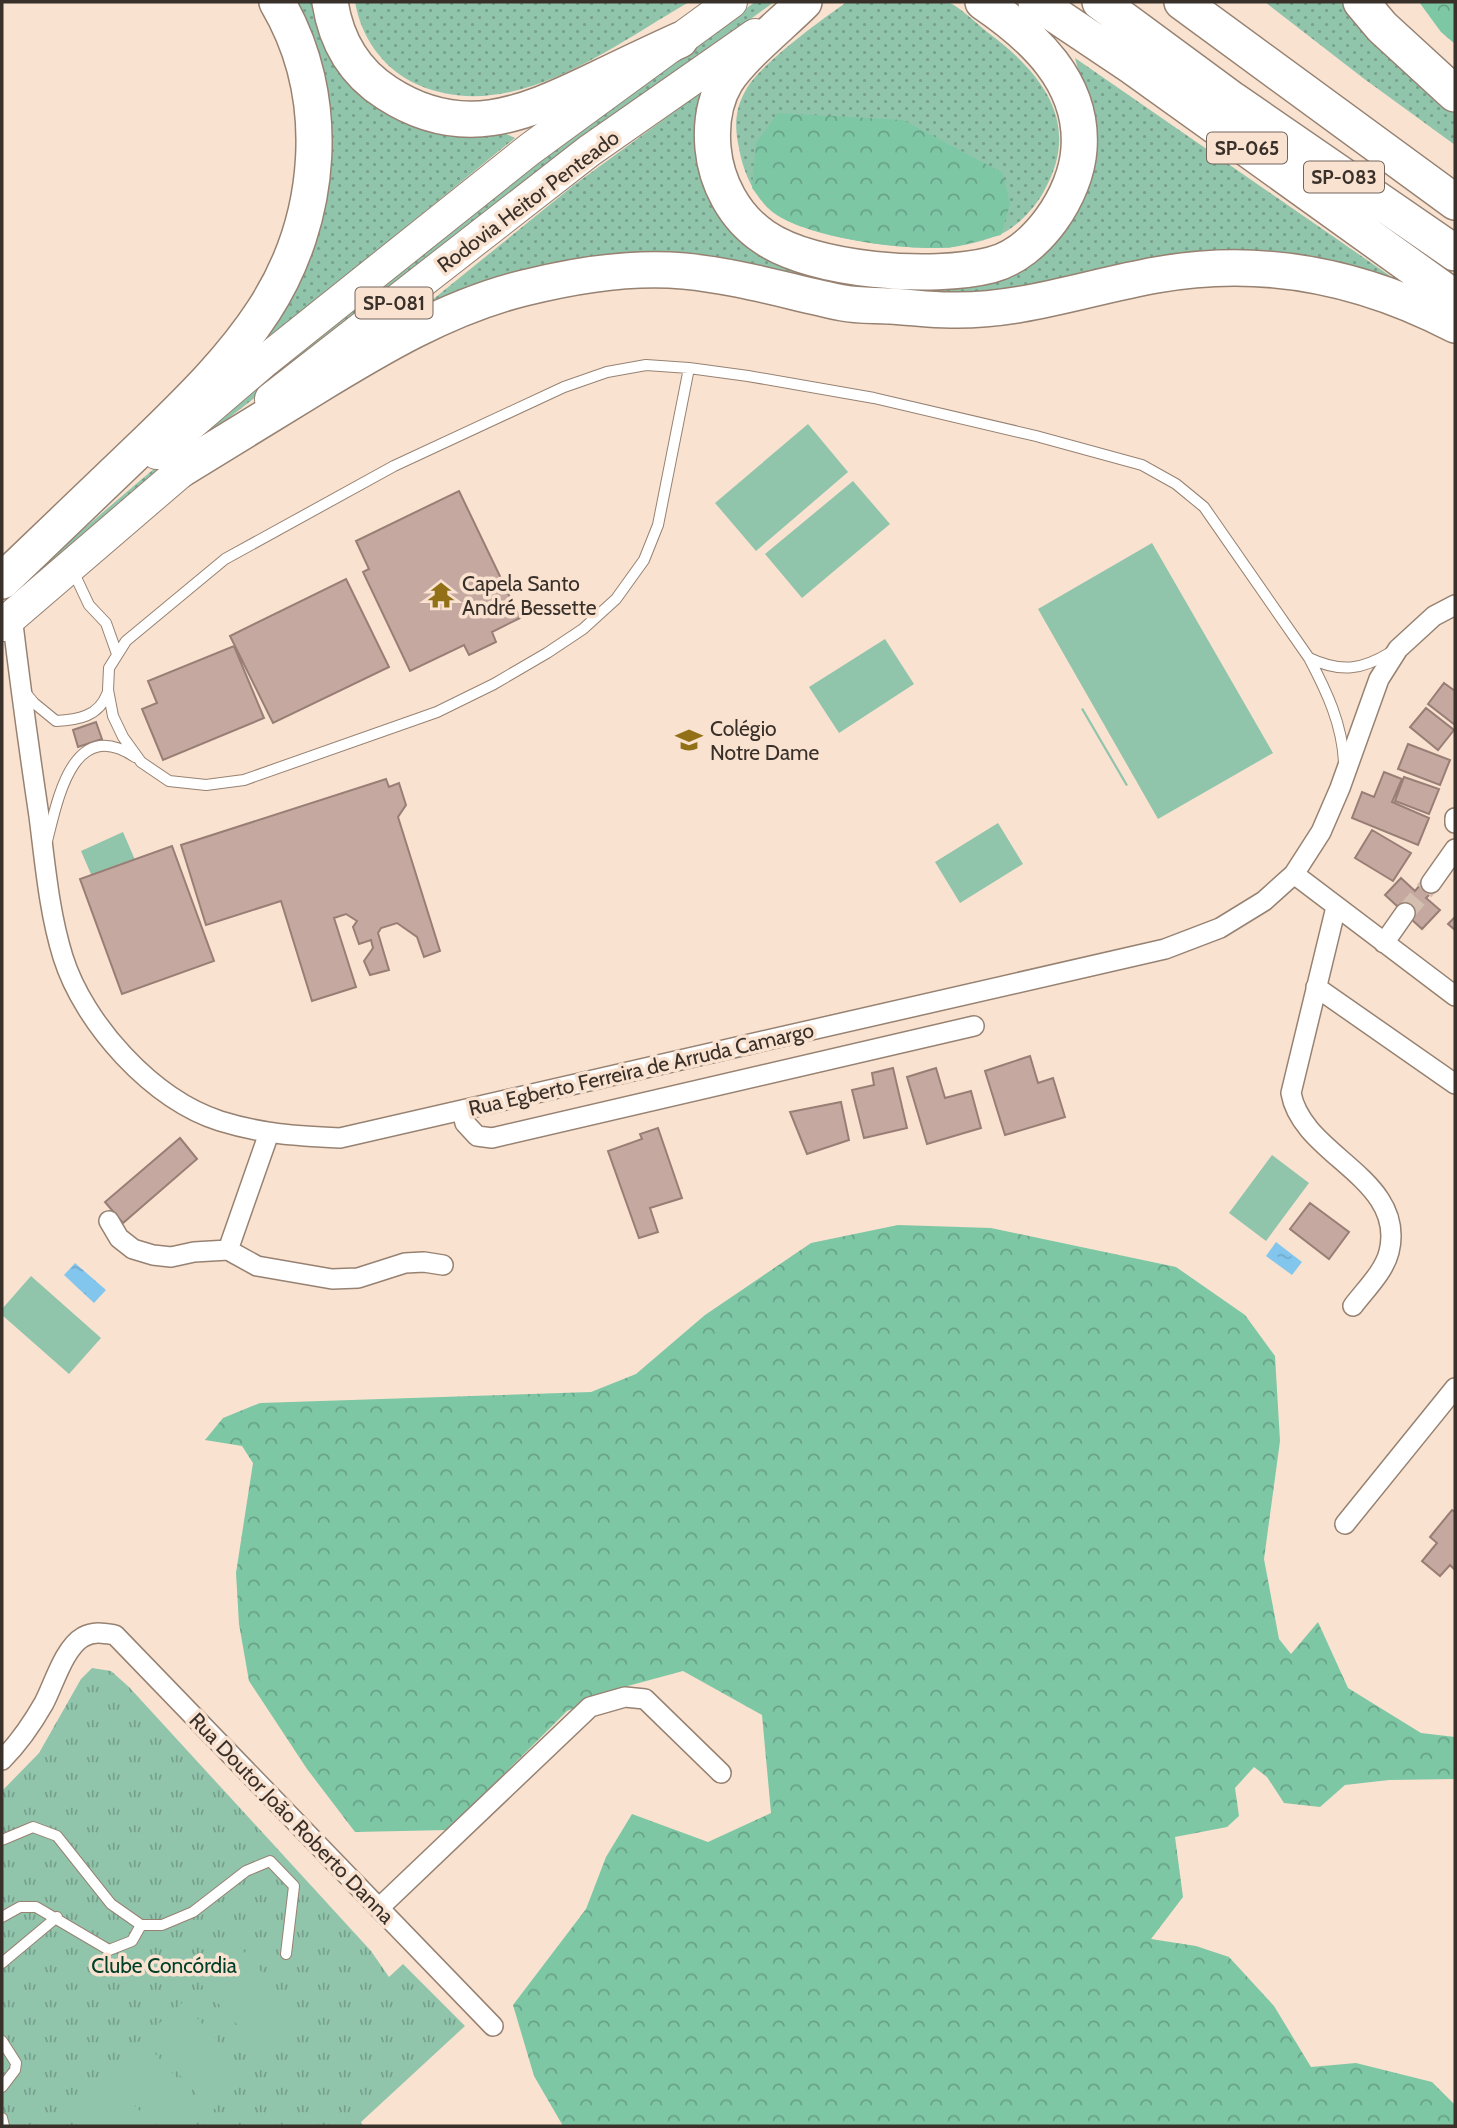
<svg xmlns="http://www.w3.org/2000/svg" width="1457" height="2128" font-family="Cabin,sans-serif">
  <defs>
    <pattern id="grass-dots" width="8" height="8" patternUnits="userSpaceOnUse" patternTransform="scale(1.75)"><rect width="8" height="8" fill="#90c5ac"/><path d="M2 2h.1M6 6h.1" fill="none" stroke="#77a08c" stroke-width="1.8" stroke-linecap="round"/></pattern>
    <pattern id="forest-crowns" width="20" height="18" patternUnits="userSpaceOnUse" patternTransform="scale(1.75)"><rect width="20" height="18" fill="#7ec7a5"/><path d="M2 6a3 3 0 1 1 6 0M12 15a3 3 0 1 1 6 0" fill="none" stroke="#68a287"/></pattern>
    <pattern id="park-tufts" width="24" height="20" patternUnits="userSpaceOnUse" patternTransform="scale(1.75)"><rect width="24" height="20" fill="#90c5ac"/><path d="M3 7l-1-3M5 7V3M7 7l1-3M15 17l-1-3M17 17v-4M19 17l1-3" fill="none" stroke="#77a08c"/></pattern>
    <pattern id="water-ripples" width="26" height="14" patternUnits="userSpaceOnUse" patternTransform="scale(1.75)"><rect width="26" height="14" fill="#83c6ed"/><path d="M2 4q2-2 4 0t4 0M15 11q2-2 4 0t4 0" fill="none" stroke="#72aacb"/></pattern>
  </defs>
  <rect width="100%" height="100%" fill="#f9e2d0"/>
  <path fill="url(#grass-dots)" d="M289 2H316L329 51 515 138 260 346 307 246Z
    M355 2H689C609 48 507 129 412 82 381 66 361 36 355 2Z
    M755 2H774L581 142 216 428 42 575 37 569C267 369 508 180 755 2Z
    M847 2C872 2 897 2 922 2 929 2 941 0 948 2 961 8 975 22 986 31 1041 72 1083 122 1044 191 1036 207 1016 228 999 235 986 240 967 245 953 247 911 252 806 238 773 212 754 197 743 172 739 148 734 125 735 108 747 88 762 63 822 19 847 2Z
    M1265 2H1349L1455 105V145L1363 78Z
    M1075 58 1396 280 1344 273 1008 293 879 296 704 263 435 309 426 305 574 185 711 85 697 118 771 258 1032 260 1057 240 1075 213 1091 117Z"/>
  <path fill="url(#forest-crowns)" d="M1419 2H1455V44L1441 32Z
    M778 113 903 120 1003 173 1010 204 1001 235C985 238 969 244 953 247 911 252 808 238 774 213 765 207 759 196 752 188L756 143Z
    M898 1225 991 1228 1176 1267 1245 1315 1275 1356 1280 1441 1264 1559 1279 1639 1291 1654 1318 1622 1348 1688 1421 1733 1455 1737V1779L1389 1780 1345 1785 1320 1807 1284 1803 1267 1777 1254 1767 1235 1788 1239 1816 1227 1827 1175 1837 1183 1897 1151 1939 1196 1946 1229 1957 1274 2006 1311 2067 1356 2063 1432 2082 1455 2105V2126H563L534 2076 513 2005 586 1909 606 1857 632 1814 708 1842 771 1813 762 1715 683 1671 624 1687 567 1711 448 1830 355 1832 307 1769 249 1681 239 1624 236 1573 253 1463 242 1446 205 1440 223 1418 260 1403 591 1392 636 1374 705 1315 811 1243Z"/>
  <path fill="url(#park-tufts)" d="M92 1668 111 1671 129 1687 371 1951 389 1977 403 1964 465 2026 361 2122 363 2126H2V1791L39 1753 81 1679Z"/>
  <path fill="#90c5ac" d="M808 424 848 472 756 551 715 503Z
    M853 481 890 524 802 598 765 554Z
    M1152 543 1273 753 1158 819 1038 609Z
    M885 639 914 684 839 733 809 687Z
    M1083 708 1128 785 1126 786 1081 709Z
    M998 823 1023 864 960 903 935 862Z
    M123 832 173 948 131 967 81 851Z
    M1272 1155 1309 1183 1266 1241 1229 1213Z
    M31 1276 101 1338 69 1374 2 1315V1309Z
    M236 1943 302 2018 262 2053 196 1978Z
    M183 2002 249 2077 212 2111 145 2036Z
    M142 2039 208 2113 193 2126H157L107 2070Z
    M105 2072 153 2126H87L68 2104Z"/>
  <path fill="url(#water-ripples)" d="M1276 1242 1302 1262 1292 1275 1266 1256Z
    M75 1263 106 1290 94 1303 64 1275Z"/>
  <path fill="#c5a9a0" stroke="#987e75" stroke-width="2" d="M459 491 520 618 492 632 496 642 469 655 464 645 410 671 363 572 369 569 356 541Z
    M346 579 389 667 273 723 230 636Z
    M234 646 264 718 163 760 142 709 157 703 148 681Z
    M1444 683 1455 691V725L1428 704Z
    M1426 708 1454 730 1438 750 1410 727Z
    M96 722 102 739 78 747 73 730Z
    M1408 744 1450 760 1440 785 1398 769Z
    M1384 772 1402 779 1392 802 1429 818 1418 845 1352 818 1362 792 1374 797Z
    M1404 777 1439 789 1429 814 1395 801Z
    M386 779 389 787 399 783 406 805 398 817 440 951 424 957 417 937 397 923 381 928 378 933 389 970 370 975 364 961 373 948 371 940 359 944 353 927 357 921 346 914 334 918 356 987 312 1001 281 901 206 925 181 845Z
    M1372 830 1411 853 1393 881 1355 858Z
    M172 846 214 961 122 994 80 879Z
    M1401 878 1415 891 1426 878 1437 887 1426 898 1440 910 1422 929 1385 895Z
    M1455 917V930L1448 924Z
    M1030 1056 1038 1083 1053 1078 1065 1117 1005 1135 985 1071Z
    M893 1068 907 1128 864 1138 852 1090 874 1085 872 1073Z
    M936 1068 945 1098 971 1091 981 1128 927 1144 907 1077Z
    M841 1102 849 1140 807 1154 790 1112Z
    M658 1128 682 1198 650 1208 658 1232 639 1238 608 1151 642 1139 640 1134Z
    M180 1138 197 1159 123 1223 105 1202Z
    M1310 1203 1349 1232 1329 1259 1290 1229Z
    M1452 1510 1455 1512V1570L1450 1565 1440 1576 1422 1561 1437 1543 1430 1537Z"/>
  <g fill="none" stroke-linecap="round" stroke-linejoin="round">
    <path stroke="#d3beaf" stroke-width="19" stroke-dasharray="19 10" stroke-linecap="butt" d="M1405 913 1431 883"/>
    <g stroke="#978272" stroke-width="12">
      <path id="lane" d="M689 368 658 525 644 560 616 599 583 629 547 653 494 684 437 712 244 780 206 785 169 781 141 762 123 737 113 716 108 690 109 668 126 641 225 559 394 466 564 387 607 372 646 365 689 368 748 376 874 398 1036 436 1142 465 1176 484 1204 507 1309 658
        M72 569 89 605 106 623 117 654
        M24 691 34 703 56 721C78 720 99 716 107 694
        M1344 762C1342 724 1327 692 1309 658 1341 673 1362 670 1391 652
        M47 841C58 798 73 716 135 757
        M2 1840 33 1827 57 1836 111 1904 141 1925H162L193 1912 246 1871 270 1861 294 1886 286 1954
        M2 1917 20 1907H36L109 1950 132 1941 141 1925
        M2 1963 57 1917
        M2 2041 16 2063 15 2070 2 2087
        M2 2118 4 2126"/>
    </g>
    <g stroke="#978272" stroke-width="22">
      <path id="street" d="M12 616C20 683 29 749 39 816 45 863 49 912 63 957 84 1024 152 1099 220 1121 262 1134 296 1136 340 1138L1165 949 1220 928 1264 901 1294 874 1321 832 1340 788 1379 679 1398 649 1434 616 1455 605
        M1455 818V823
        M1294 874 1455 996
        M1431 883 1455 849
        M1336 907 1291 1093C1302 1156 1407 1178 1389 1252 1384 1272 1365 1290 1353 1306
        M1384 943 1405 913
        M1316 987 1455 1084
        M462 1110 465 1123 477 1136 492 1138 974 1026
        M109 1221 119 1238 133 1249 153 1255 171 1257 194 1252 228 1250 257 1266 332 1279 358 1278 405 1263 424 1262 443 1265
        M228 1250 269 1133
        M1345 1524 1455 1388
        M2 1760C19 1743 32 1724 44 1703 54 1684 64 1648 83 1637 94 1631 103 1633 115 1635L493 2026
        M379 1908 590 1707 625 1697 645 1699 721 1773"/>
    </g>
    <g stroke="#978272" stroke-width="34">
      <path id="primary" d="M271 399 589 151 755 35
        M157 453 262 363 530 149 731 2
        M2 625 200 455"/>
    </g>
    <g stroke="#978272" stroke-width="38">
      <path id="highway" d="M330 2C336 41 354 72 387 93 461 141 522 115 593 81 622 67 651 53 680 40
        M804 2C781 25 743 55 726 81 714 101 711 125 713 148 716 182 734 217 764 237 813 271 933 280 991 265 1037 253 1076 195 1079 149 1084 82 1033 36 983 2
        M1036 2 1133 67 1455 298
        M1100 2 1233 100 1455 253
        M1182 2 1455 202
        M1361 2 1382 27 1455 94
        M180 470C224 443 268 416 312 389 379 348 447 307 524 288 576 275 631 266 684 271 738 276 790 292 843 303 858 306 874 305 890 306 910 307 930 310 950 310 1020 312 1088 287 1156 275 1261 256 1361 276 1455 325
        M2 581C49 536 97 490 144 445 187 403 231 361 264 310 323 219 333 97 277 2"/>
    </g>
    <use href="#lane" stroke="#fff" stroke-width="10"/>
    <use href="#street" stroke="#fff" stroke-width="19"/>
    <use href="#primary" stroke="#fff" stroke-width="32"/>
    <use href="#highway" stroke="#fff" stroke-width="35"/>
  </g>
  <defs>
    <g id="temple-bare" transform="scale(2.1)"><path d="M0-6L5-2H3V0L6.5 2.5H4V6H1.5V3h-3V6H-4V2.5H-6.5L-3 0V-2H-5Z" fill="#927017" stroke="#f9e2d0" stroke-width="2.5" paint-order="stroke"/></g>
    <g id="school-bare" transform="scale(2.1)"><path d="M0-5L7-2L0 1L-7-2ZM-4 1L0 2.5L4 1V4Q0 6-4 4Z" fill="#927017" stroke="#f9e2d0" stroke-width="2.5" paint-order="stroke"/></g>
  </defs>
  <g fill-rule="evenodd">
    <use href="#temple-bare" x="441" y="595"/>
    <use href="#school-bare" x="689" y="740"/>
  </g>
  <g text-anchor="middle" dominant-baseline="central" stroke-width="7" stroke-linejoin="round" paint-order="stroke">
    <g fill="#f9e2d0" stroke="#73655c" stroke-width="2">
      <rect x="1207" y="132.5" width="80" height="31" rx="5"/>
      <rect x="1304" y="161.5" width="80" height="31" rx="5"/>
      <rect x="355.5" y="287.5" width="77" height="31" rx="5"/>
    </g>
    <g font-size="19" font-weight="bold" fill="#39302a">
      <text x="1247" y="148">SP-065</text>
      <text x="1344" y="177">SP-083</text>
      <text x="394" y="303">SP-081</text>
    </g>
    <g font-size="21" fill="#39302a" stroke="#f9e2d0">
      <text transform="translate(528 201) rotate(-37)">Rodovia Heitor Penteado</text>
      <text transform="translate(641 1069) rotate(-13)">Rua Egberto Ferreira de Arruda Camargo</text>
      <text transform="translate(292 1818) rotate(46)">Rua Doutor João Roberto Danna</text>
    </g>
    <g font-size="21" fill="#39302a" stroke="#f9e2d0" text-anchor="start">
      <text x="462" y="583">Capela Santo<tspan x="462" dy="24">André Bessette</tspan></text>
      <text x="710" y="728">Colégio<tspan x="710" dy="24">Notre Dame</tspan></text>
    </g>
    <g font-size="21" fill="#00402b" stroke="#f9e2d0">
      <text x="164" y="1965">Clube Concórdia</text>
    </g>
  </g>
  <rect width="1457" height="2128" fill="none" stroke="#39302a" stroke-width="7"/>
</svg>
